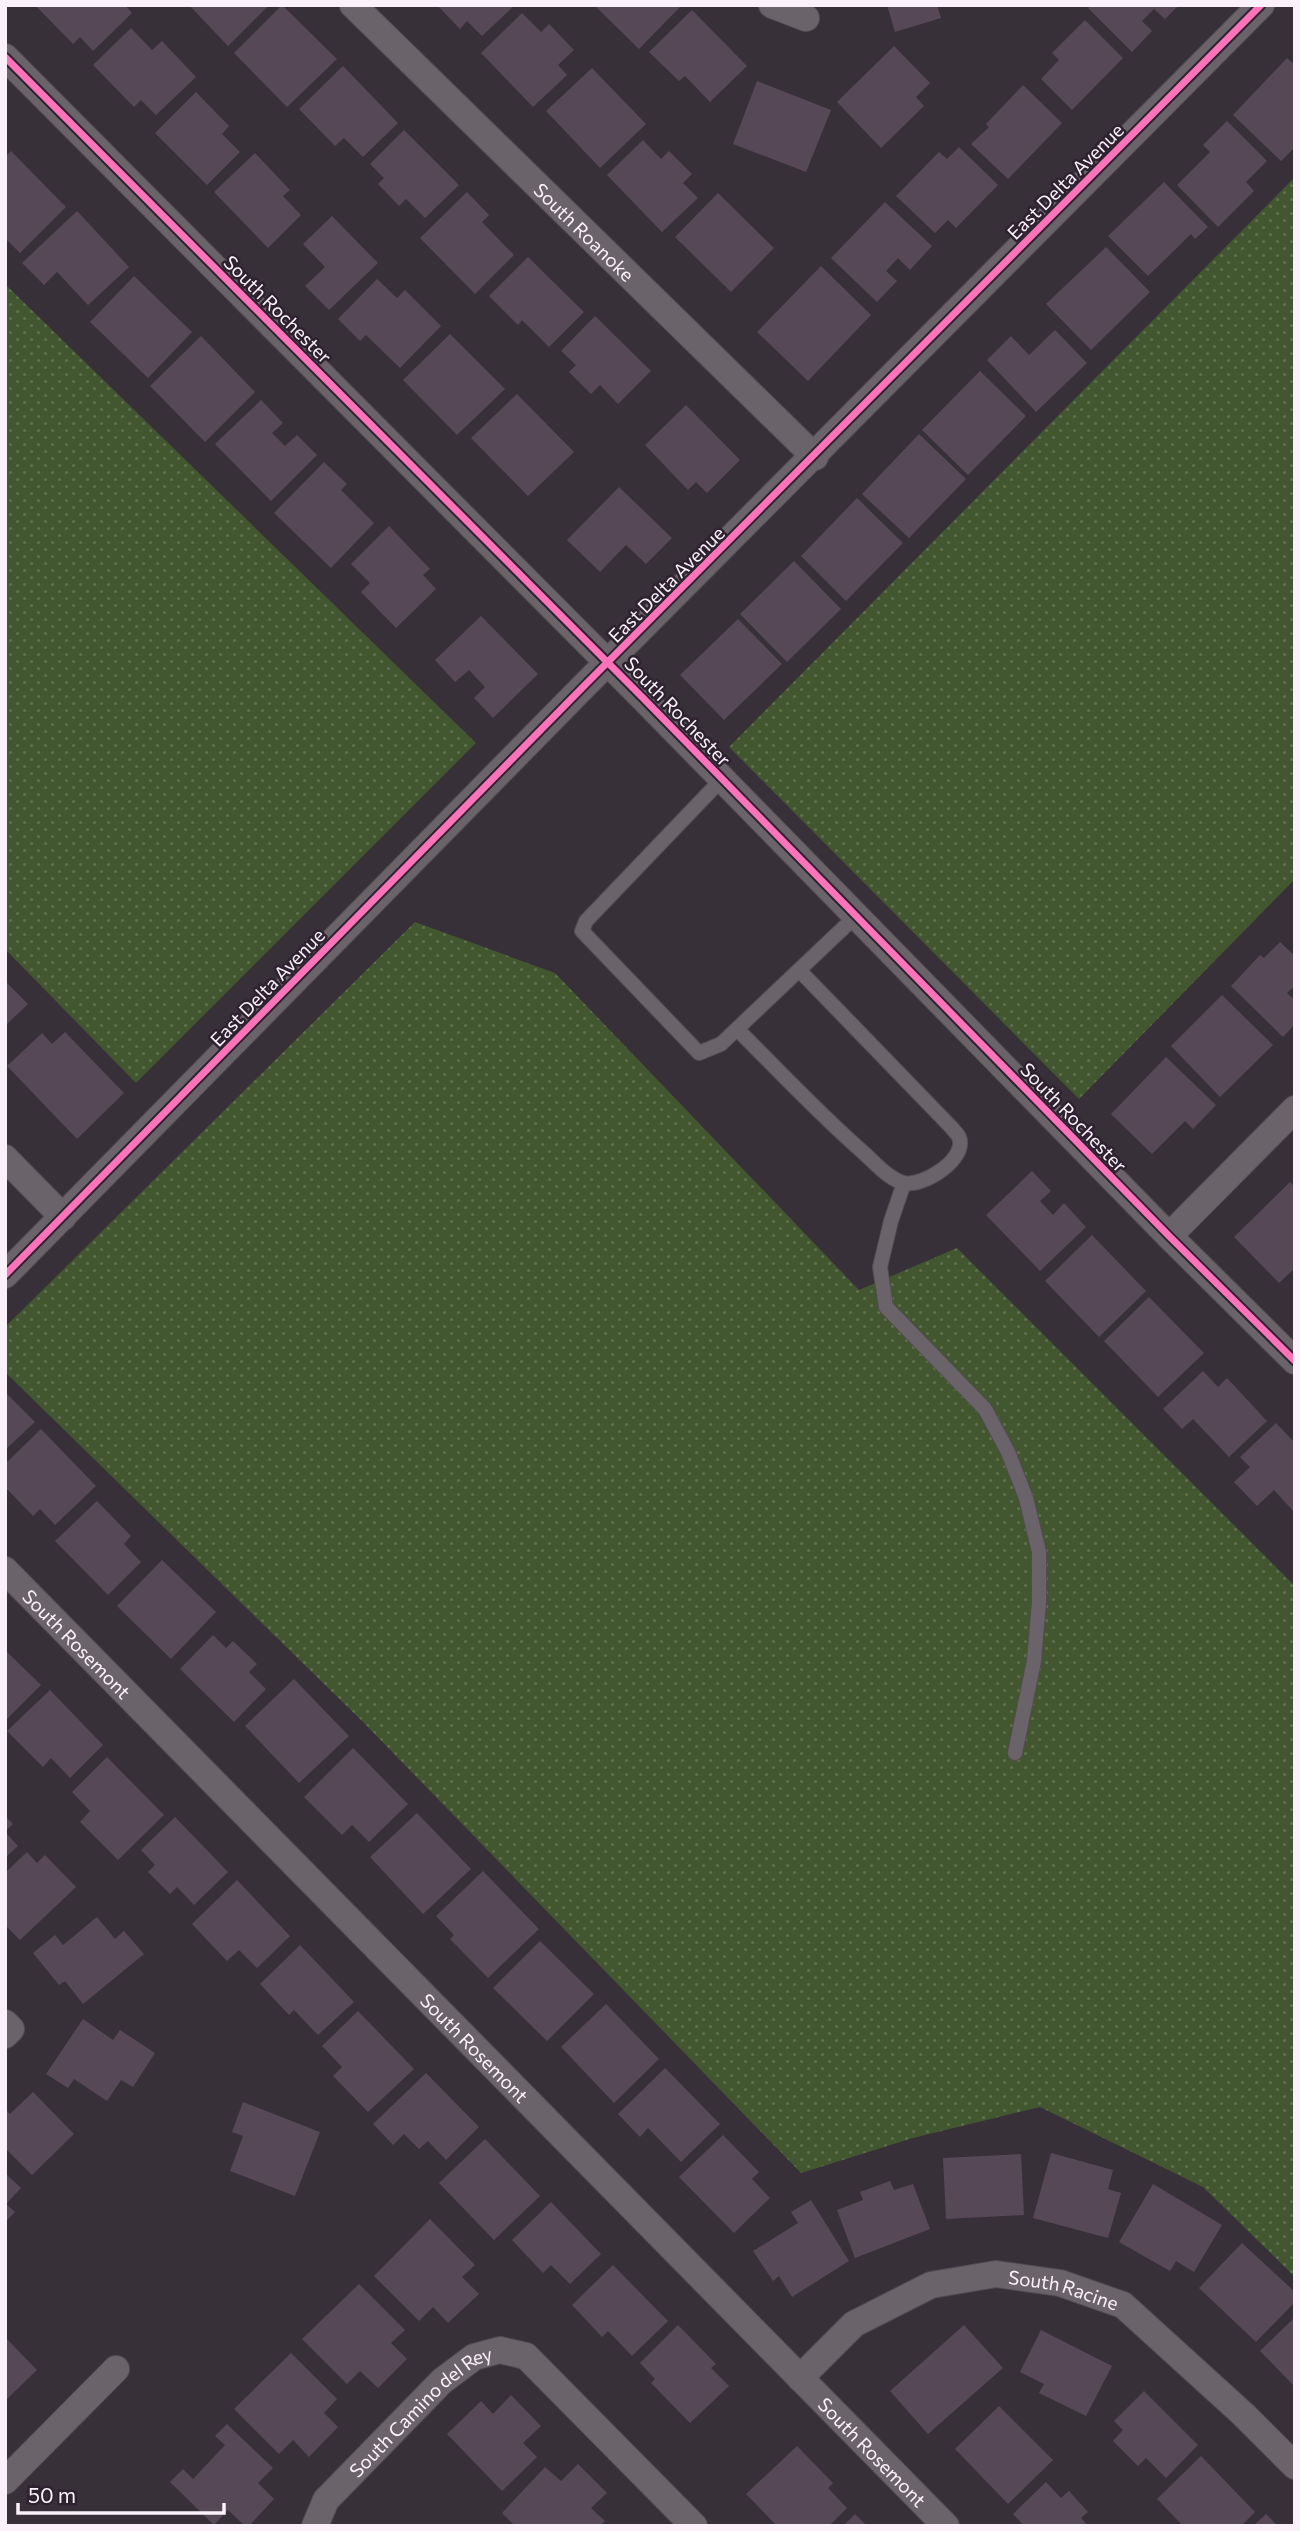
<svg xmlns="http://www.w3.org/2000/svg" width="1300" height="2531" font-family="Commissioner,sans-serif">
  <defs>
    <pattern id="grass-dots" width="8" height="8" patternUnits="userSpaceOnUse" patternTransform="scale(1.75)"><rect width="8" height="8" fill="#42562f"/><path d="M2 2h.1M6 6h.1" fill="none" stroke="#5e6f4e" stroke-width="1.8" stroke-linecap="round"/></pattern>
  </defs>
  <rect width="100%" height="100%" fill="#373038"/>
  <path fill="url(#grass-dots)" d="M1295 177V879L1079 1099 729 747Z
    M5 284 476 743 136 1083 5 949Z
    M415 922 555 973 859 1290 957 1248 1295 1586V2277L1203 2187 1040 2107 913 2138 801 2173 365 1724 5 1372V1327Z"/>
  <path fill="#574858" d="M35 5H125L132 13 93 51 80 37 73 44Z
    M189 5H269L228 46Z
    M282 5 337 59 287 107 234 53Z
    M437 5H515L482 36 467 21 460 29Z
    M594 5H682L639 49Z
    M887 5H937L941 18 895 32Z
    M1091 5H1179L1165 19 1154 9 1142 21 1152 31 1132 52 1088 8Z
    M692 10 747 66 710 102 685 76 679 81 649 52Z
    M522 13 541 32 549 24 574 50 558 65 567 75 533 107 481 53Z
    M1085 20 1123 58 1072 110 1041 79 1059 60 1052 53Z
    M131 28 152 50 162 41 196 77 156 115 141 100 134 107 93 65Z
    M894 46 930 83 916 97 924 106 881 148 837 102Z
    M1287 58 1295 65V147L1281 161 1233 115Z
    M343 66 398 123 363 157 344 138 335 146 299 109Z
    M592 68 646 124 600 168 546 111Z
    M757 81 831 110 806 172 733 144Z
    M1023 85 1062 123 1008 179 971 144 989 127 986 124Z
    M196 92 229 126 222 134 240 152 207 185 155 133Z
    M1227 121 1267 161 1246 182 1254 191 1218 227 1177 185 1210 152 1203 145Z
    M404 130 459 185 425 218 406 199 399 206 378 184 384 178 370 164Z
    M643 140 661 159 669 151 692 174 683 183 698 198 662 232 607 175Z
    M959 147 998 185 956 228 948 220 935 233 896 196 939 152 947 159Z
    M11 151 66 207 20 253 5 238V157Z
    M255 153 290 190 283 196 301 215 268 248 214 192Z
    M1164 182 1208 227 1195 239 1191 234 1148 276 1108 236Z
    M467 192 489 215 482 222 514 255 475 294 420 238Z
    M718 193 774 248 731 292 675 237Z
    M885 202 932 246 910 270 898 258 886 271 897 281 877 302 831 258Z
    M77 211 129 267 88 305 57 272 44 285 22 263Z
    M332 216 378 263 329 310 305 286 325 267 303 244Z
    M1106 247 1150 292 1091 350 1046 304Z
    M528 257 584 312 549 347 522 320 518 325 489 296Z
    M821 266 871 315 808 381 757 332Z
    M134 276 192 332 148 378 90 322Z
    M377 279 397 298 405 290 441 326 400 368 366 335 360 341 338 319Z
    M595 316 651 371 618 404 600 385 591 394 569 372 576 365 561 351Z
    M1055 330 1087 363 1036 412 987 360 1011 336 1029 355Z
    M450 334 505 389 457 435 403 380Z
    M201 336 255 392 205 442 150 386Z
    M980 371 1026 416 968 475 922 430Z
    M517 394 574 452 528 496 471 438Z
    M261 400 283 423 272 433 285 446 297 435 317 455 271 501 215 444Z
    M686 405 740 460 707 493 696 482 688 490 645 445Z
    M919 434 966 479 909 538 862 494Z
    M324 462 347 484 341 490 374 523 331 568 274 513Z
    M619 487 672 538 646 564 626 545 600 572 567 540Z
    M857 498 903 543 846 601 801 556Z
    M389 526 430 569 423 575 436 589 396 628 361 592 370 583 351 564Z
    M794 561 841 609 787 662 740 614Z
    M481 616 538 674 493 718 474 698 485 687 469 670 455 682 435 660Z
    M738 619 782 664 724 720 680 675Z
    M1280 942 1295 956V986L1287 993 1295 1000V1024L1283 1037 1231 986 1260 955 1264 958Z
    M5 981 28 1004 5 1026Z
    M1222 995 1273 1045 1220 1097 1171 1046Z
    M65 1032 124 1093 77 1139 7 1066 42 1033 52 1044Z
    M1166 1057 1216 1105 1193 1129 1185 1121 1152 1154 1111 1114Z
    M1032 1171 1051 1191 1040 1201 1053 1215 1064 1203 1086 1227 1040 1271 986 1215Z
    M1290 1182 1295 1187V1268L1279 1283 1234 1237Z
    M1092 1235 1146 1291 1099 1337 1045 1281Z
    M1149 1297 1204 1353 1158 1397 1104 1341Z
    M1203 1371 1218 1387 1227 1378 1267 1421 1229 1457 1193 1419 1182 1429 1163 1409Z
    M5 1392 35 1422 5 1450Z
    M1276 1423 1295 1443V1513L1274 1490 1257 1506 1234 1482 1250 1467 1240 1457Z
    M41 1429 96 1486 55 1525 40 1509 33 1516 5 1487V1464Z
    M97 1501 131 1536 124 1544 141 1562 108 1595 55 1541Z
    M162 1560 216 1612 171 1659 117 1606Z
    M213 1635 226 1648 233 1641 257 1664 249 1672 266 1689 234 1722 180 1669Z
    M5 1650 41 1685 5 1721Z
    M294 1679 349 1736 299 1783 245 1726Z
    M50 1690 103 1745 70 1778 51 1758 43 1767 7 1731Z
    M353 1748 408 1804 369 1842 352 1825 342 1835 304 1797Z
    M107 1757 164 1815 118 1860 80 1822 90 1811 72 1792Z
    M417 1813 471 1869 423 1914 370 1857Z
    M5 1816 13 1824 5 1831Z
    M175 1817 228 1872 194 1905 177 1887 170 1894 148 1872 155 1865 141 1850Z
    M5 1832 18 1846 5 1858Z
    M27 1852 37 1863 45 1855 76 1887 20 1940 5 1925V1873Z
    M483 1871 539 1929 488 1978 450 1939 454 1935 436 1916Z
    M237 1880 290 1936 257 1968 239 1950 227 1961 192 1924Z
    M97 1917 115 1939 124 1931 144 1954 83 2004 65 1981 59 1985 33 1953 55 1935 63 1945Z
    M540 1941 594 1994 547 2041 493 1988Z
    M300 1945 354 2002 318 2035 294 2010 289 2015 260 1984Z
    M606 2004 659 2059 614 2103 561 2047Z
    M358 2011 414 2069 368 2112 333 2076 342 2067 322 2046Z
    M83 2019 113 2040 120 2030 155 2053 133 2087 121 2080 107 2101 74 2079 68 2088 46 2074Z
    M665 2068 720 2124 681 2162 648 2128 640 2137 618 2114Z
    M426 2073 479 2127 446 2160 428 2141 419 2149 404 2134 393 2145 373 2124Z
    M33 2092 74 2134 32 2175 5 2148V2112L7 2111 10 2114Z
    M243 2102 320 2132 295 2196 230 2171 243 2136 232 2132Z
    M723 2135 759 2172 752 2179 770 2198 734 2233 679 2177Z
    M485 2139 540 2196 494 2240 439 2183Z
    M1051 2153 1113 2170 1108 2189 1121 2193 1108 2238 1033 2218Z
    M1021 2154 1024 2215 946 2219 943 2158Z
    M5 2173 21 2188 6 2204 15 2212 5 2222Z
    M890 2181 894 2190 913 2184 930 2229 855 2258 837 2210 863 2200 860 2192Z
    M1153 2184 1222 2225 1194 2272 1176 2261 1170 2271 1119 2242Z
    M811 2200 849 2261 792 2297 779 2276 773 2281 753 2251 798 2223 791 2212Z
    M551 2202 601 2254 570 2284 551 2265 543 2273 512 2240Z
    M430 2219 475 2265 462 2277 479 2294 448 2323 433 2307 419 2321 374 2276Z
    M1242 2243 1295 2292V2302L1256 2342 1199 2288Z
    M613 2265 668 2321 632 2356 608 2331 602 2337 572 2305Z
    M359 2284 405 2330 391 2343 407 2359 378 2388 360 2371 347 2384 302 2339Z
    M1295 2317V2387L1260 2351Z
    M678 2325 716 2364 711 2368 729 2386 690 2423 651 2383 655 2379 640 2363Z
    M964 2325 1003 2368 928 2434 890 2391Z
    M1041 2330 1112 2366 1086 2416 1039 2393 1044 2384 1020 2372Z
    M5 2337 37 2370 7 2399 5 2397Z
    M291 2353 337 2399 324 2413 338 2427 309 2457 293 2440 279 2454 234 2409Z
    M1144 2391 1198 2445 1166 2478 1146 2458 1138 2466 1113 2441 1123 2430 1114 2421Z
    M511 2395 541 2426 523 2443 537 2457 502 2491 447 2434 481 2401 493 2414Z
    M999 2406 1053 2460 1008 2504 955 2449Z
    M227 2424 273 2468 258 2483 274 2499 249 2526H245L228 2510 214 2525 170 2482 183 2469 193 2479 225 2445 215 2436Z
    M797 2446 833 2483 828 2488 847 2508 829 2526H777L746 2494Z
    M1201 2456 1255 2512 1241 2526H1183L1157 2499Z
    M578 2464 607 2493 591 2508 605 2521 600 2526H515L502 2513 545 2467 561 2481Z
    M1046 2482 1061 2498 1069 2491 1088 2512 1081 2518 1088 2526H1024L1013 2514Z
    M855 2514 867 2526H843Z
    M1266 2514 1278 2526H1253Z"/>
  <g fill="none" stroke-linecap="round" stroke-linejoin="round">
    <g stroke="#534c53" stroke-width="16">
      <path id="service" d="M722 779 586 921 582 931 699 1053 721 1044 856 916
        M737 1029C779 1071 820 1115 865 1154 876 1164 889 1179 904 1183 923 1187 968 1159 959 1137 957 1133 954 1131 952 1128L799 970
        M904 1183 891 1221 880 1267 886 1307 985 1409 1008 1452 1026 1498 1039 1552V1602L1034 1661 1015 1753"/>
    </g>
    <g stroke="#534c53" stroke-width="28">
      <g id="minor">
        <path id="s1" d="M353 5 815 457"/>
        <path d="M772 5 806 18"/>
        <path d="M5 57 644 699 1169 1236 1295 1361"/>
        <path d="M5 1158 63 1217"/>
        <path d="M1169 1236 1295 1109"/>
        <path d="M5 1275 582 688 1261 5"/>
        <path id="s2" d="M5 1570 946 2526"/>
        <path d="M5 2023 11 2029 5 2035"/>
        <path id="s3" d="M800 2378 854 2324 931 2285 996 2274 1060 2283 1123 2305 1244 2415 1295 2466"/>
        <path d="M5 2481 116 2369"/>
        <path id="s4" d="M315 2526 326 2500 442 2381 474 2357 500 2350 526 2356 694 2526"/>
      </g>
    </g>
    <use href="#service" stroke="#6a646a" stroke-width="14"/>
    <use href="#minor" stroke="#6a646a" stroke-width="26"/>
    <g stroke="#2f2230" stroke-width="11">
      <path id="cycleway" d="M5 57 644 699 1169 1236 1295 1361
        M5 1275 582 688 1261 5"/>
    </g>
    <use href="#cycleway" stroke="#fb73b8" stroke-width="7"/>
  </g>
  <g text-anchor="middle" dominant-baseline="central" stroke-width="5" stroke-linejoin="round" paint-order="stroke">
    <g font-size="19" fill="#faf1fa" stroke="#2f2230">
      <text transform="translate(1065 181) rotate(-45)">East Delta Avenue</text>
      <text stroke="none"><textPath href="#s1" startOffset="324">South Roanoke</textPath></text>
      <text transform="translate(278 309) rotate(45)">South Rochester</text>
      <text transform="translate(666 584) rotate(-45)">East Delta Avenue</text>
      <text transform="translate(678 711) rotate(46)">South Rochester</text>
      <text transform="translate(267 987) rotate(-46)">East Delta Avenue</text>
      <text transform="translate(1074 1117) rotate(46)">South Rochester</text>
      <text stroke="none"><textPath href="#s2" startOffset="103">South Rosemont</textPath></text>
      <text stroke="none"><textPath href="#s2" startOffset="670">South Rosemont</textPath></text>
      <text stroke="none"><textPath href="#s3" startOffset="298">South Racine</textPath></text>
      <text stroke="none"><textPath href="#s4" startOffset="159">South Camino del Rey</textPath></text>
      <text stroke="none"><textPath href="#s2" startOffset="1237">South Rosemont</textPath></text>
    </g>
  </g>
  <rect width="1300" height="2531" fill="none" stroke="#faf1fa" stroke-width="14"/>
  <path d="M18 2503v10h206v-10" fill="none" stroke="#faf1fa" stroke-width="3.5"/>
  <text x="28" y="2503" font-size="21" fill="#faf1fa" stroke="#2f2230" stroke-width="5" paint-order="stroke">50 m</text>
</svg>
